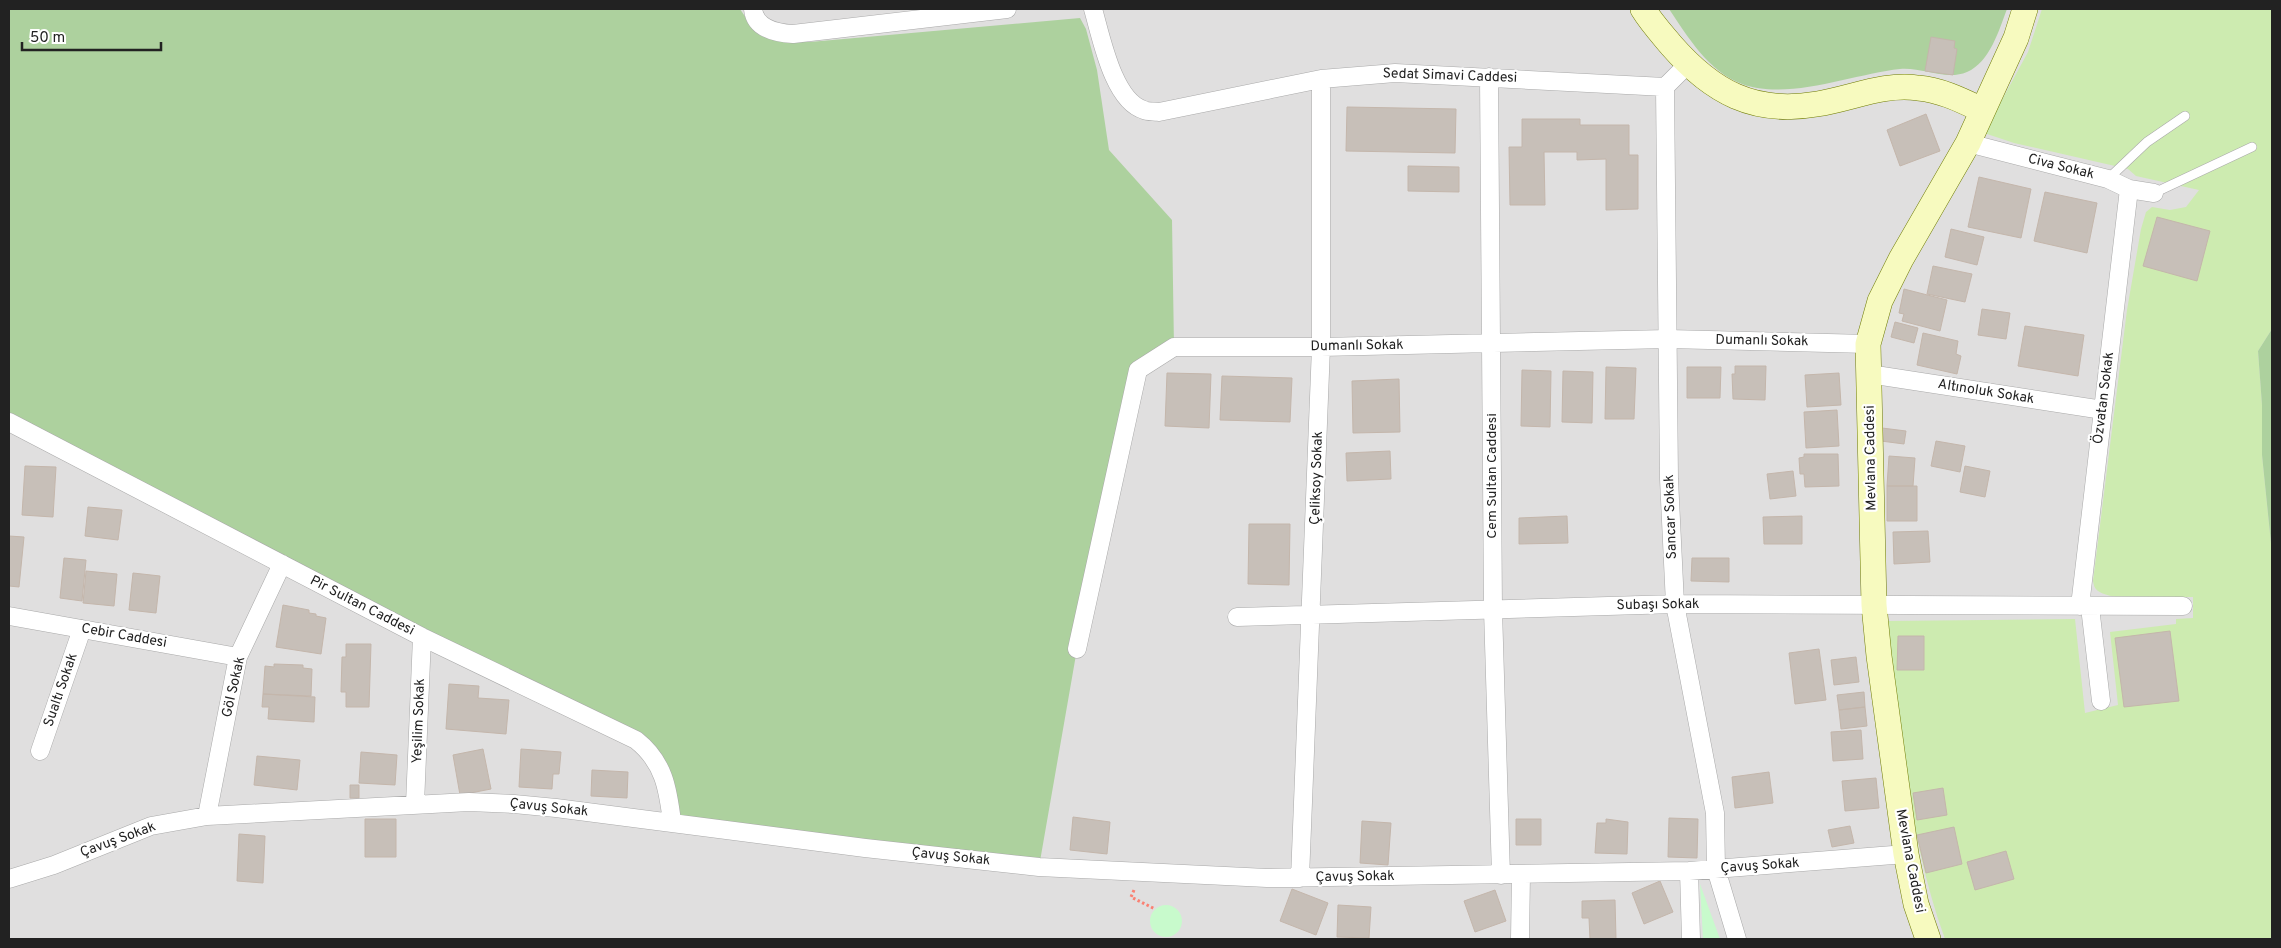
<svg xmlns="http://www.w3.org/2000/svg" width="2281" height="948" font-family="Overpass,sans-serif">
  <rect width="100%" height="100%" fill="#f2efe9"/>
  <path fill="#e0dfdf" d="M9 9H2272V939H9Z"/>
  <path fill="#cdebb0" d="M2042 9H2272V329L2258 351 2262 405V455L2272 553V939H1945C1909 840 1899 725 1887 621L2075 619 2085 713 2118 705 2110 632 2176 624V619L2193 618V597C2169 597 2118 604 2098 591 2094 588 2094 585 2093 581L2127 310 2141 229 2146 212 2152 207 2170 210 2186 207 2199 190 2136 176 2128 169 2014 143 1984 133 2028 52Z"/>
  <path fill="#add19e" d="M9 9H740C762 43 771 42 810 42L1080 18 1086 29 1097 70 1109 150 1172 220 1174 347 1138 370 1077 649 1039 867 673 822 656 759 9 422Z
    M1669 9H2007C1999 30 1990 62 1967 72 1946 81 1922 67 1900 69 1853 74 1788 101 1742 84 1708 71 1688 37 1669 9Z
    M2272 329V553L2262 455V405L2258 351Z"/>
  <path fill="#c8facc" d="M1700 884 1720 939H1703Z
    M1150 921a16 16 0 1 1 32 0a16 16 0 1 1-32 0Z"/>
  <path fill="#c7bfb8" stroke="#c4b6ab" d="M1931 37 1955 41 1954 48 1957 49 1953 75 1925 71Z
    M1347 107 1456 109 1455 153 1346 151Z
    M1926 114 1940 151 1900 166 1887 130Z
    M1522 119H1580V125H1629V155H1638V209L1606 210V159L1577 160V152H1544L1545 205H1510L1509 147H1522Z
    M1408 166 1459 167V192L1408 191Z
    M1979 177 2031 189 2021 238 1968 227Z
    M2045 192 2097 203 2087 253 2034 241Z
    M2157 217 2210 231 2197 281 2143 266Z
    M1951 229 1984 237 1977 265 1945 257Z
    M1933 266 1972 274 1965 302 1927 294Z
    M1904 289 1947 300 1940 331 1902 321 1904 314 1899 313Z
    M1982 309 2010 313 2006 339 1978 335Z
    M1895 322 1918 328 1914 343 1891 337Z
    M2025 326 2084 335 2078 376 2018 366Z
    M1923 333 1958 341 1956 354 1961 356 1957 374 1917 365Z
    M1735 366H1766L1765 400 1733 399 1732 374H1735Z
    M1606 367 1636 368 1634 419H1605Z
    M1687 367H1721L1720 398H1687Z
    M1522 370 1551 371 1550 427 1521 426Z
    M1563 371 1593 372 1592 423 1562 422Z
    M1167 373 1211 374 1209 428 1165 426Z
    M1839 373 1841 405 1807 407 1805 375Z
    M1222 376 1292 378 1290 422 1220 420Z
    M1399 379 1400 432 1353 433 1352 381Z
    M1837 410 1839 446 1806 448 1804 412Z
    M1882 428 1906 431 1904 444 1881 441Z
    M1936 441 1965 446 1960 472 1931 466Z
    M1390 451 1391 479 1347 481 1346 453Z
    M1804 454H1838L1839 486 1805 487 1804 474H1800L1799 458 1804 457Z
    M1889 456 1915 458 1913 486H1887Z
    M25 466 56 467 53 517 22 515Z
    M1965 466 1990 471 1985 497 1960 492Z
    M1793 471 1796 496 1770 499 1767 474Z
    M1887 486H1917V521H1887Z
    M88 507 122 510 118 540 85 536Z
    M1567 516 1568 543 1519 544V518Z
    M1802 516V544H1764L1763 517Z
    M1249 524H1290L1289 585 1248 584Z
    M1928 531 1930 562 1894 564 1893 532Z
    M9 536 24 537 19 587 9 586Z
    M64 558 86 560 82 601 60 598Z
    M1692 558H1729V582L1691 581Z
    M86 571 117 574 114 606 83 603Z
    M133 573 160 576 156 613 129 610Z
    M283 605 309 610V613L316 614V616L326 618 321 654 276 647Z
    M2170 631 2179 701 2124 707 2115 638Z
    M1898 636H1924V670H1897Z
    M346 644H371L369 707H346V692H341L342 657H346Z
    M1819 649 1826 700 1795 704 1789 653Z
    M1856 657 1859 682 1834 685 1831 660Z
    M274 664 303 665V668L312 669 311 696 263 694 265 666 274 667Z
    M449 684 479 686 478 698 509 700 506 734 446 729Z
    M1864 692 1865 707 1839 710 1837 695Z
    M263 694 315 697 314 722 268 719 269 707H262Z
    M1865 707 1867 726 1841 729 1839 710Z
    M1861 730 1863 759 1833 761 1831 732Z
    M483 749 491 789 460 795 453 755Z
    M521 749 561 752 559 774H553L552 789 519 787Z
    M361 752 397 755 395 785 359 783Z
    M257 756 300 760 297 790 254 785Z
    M592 770 628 772 627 798 591 796Z
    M1769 772 1773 803 1735 808 1732 777Z
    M1876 778 1879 808 1845 811 1842 781Z
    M350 785H359V798H350Z
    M1943 788 1947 815 1917 820 1913 793Z
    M1073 817 1110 822 1107 854 1070 850Z
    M1669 818 1698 819 1697 858 1668 857Z
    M365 819H396V857H365Z
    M1516 819H1541V845H1516Z
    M1606 819 1628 822 1627 854 1595 853 1597 823H1606Z
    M1362 821 1391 823 1388 865 1360 863Z
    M1850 826 1854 843 1832 847 1828 830Z
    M1954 827 1962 864 1926 873 1917 835Z
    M239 834 265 836 263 883 237 881Z
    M2006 851 2014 879 1975 890 1967 862Z
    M1660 881 1673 912 1644 924 1632 893Z
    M1292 889 1328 903 1316 935 1280 921Z
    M1495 890 1506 921 1475 932 1464 901Z
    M1615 900 1616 939H1590L1589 918H1582V901Z
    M1338 905 1371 907 1369 938 1337 937Z"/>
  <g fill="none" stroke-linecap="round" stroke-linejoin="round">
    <g stroke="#a9a9a9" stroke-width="10">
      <path id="lane" d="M2108 179 2147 142 2185 116
        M2154 193 2252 147"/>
    </g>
    <g stroke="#a9a9a9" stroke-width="19">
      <path id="street" d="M753 9C755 29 776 33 793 34L1007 9
        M1093 9C1101 36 1113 101 1144 110 1148 112 1154 111 1159 112L1321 79 1395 73 1665 87 1688 64
        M1489 77 1493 610 1501 875
        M1665 87 1669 479 1675 604 1715 813 1716 869 1737 939
        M1968 143 2108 179 2129 189 2154 193
        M1869 374 2103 410
        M9 422 422 637 636 740C664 762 668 789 672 822
        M2080 606 2129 189
        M2090 607 2101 701
        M9 616 238 657
        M1237 617 1675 604 2183 606
        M1077 649 1138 370 1174 347H1321L1668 339 1868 344
        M40 751 82 629
        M415 804 422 637
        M207 816 238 657 282 564
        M1689 871 1691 939
        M1300 878 1321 347V79
        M9 879 54 865 151 826 207 816 469 802 514 804 556 808 865 848 1039 867 1267 878 1689 871 1906 854
        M1520 939 1521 874"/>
    </g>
    <g stroke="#707d05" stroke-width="26">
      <path id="secondary" d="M1643 9C1651 22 1661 33 1671 45 1712 92 1754 115 1817 104 1851 99 1883 83 1918 88 1941 90 1961 100 1982 110
        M1928 939 1916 904 1906 854 1879 656 1874 605 1868 344 1880 301 1901 259 1968 143 2016 38 2025 9"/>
    </g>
    <path stroke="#fa8072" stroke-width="3" stroke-dasharray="2.5 2.5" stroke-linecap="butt" d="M1134 890 1131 897 1155 909"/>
    <use href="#lane" stroke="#fff" stroke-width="9"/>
    <use href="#street" stroke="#fff" stroke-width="18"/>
    <use href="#secondary" stroke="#f7fabf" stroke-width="25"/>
  </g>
  <g text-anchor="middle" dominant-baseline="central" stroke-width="4.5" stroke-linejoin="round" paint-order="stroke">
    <g font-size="14" fill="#222" stroke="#fff">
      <text transform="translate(1450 76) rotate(2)">Sedat Simavi Caddesi</text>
      <text transform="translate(2061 167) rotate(14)">Civa Sokak</text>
      <text transform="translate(1762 341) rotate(1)">Dumanlı Sokak</text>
      <text transform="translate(1357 346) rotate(-1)">Dumanlı Sokak</text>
      <text transform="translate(1986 392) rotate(9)">Altınoluk Sokak</text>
      <text transform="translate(2104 398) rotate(-83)">Özvatan Sokak</text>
      <text transform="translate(1871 458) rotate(-91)">Mevlana Caddesi</text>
      <text transform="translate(1492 476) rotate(-90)">Cem Sultan Caddesi</text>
      <text transform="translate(1317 478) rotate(-88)">Çeliksoy Sokak</text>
      <text transform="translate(1671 517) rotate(-92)">Sancar Sokak</text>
      <text transform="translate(1658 605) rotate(-1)">Subaşı Sokak</text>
      <text transform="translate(362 606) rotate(27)">Pir Sultan Caddesi</text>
      <text transform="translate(124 636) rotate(10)">Cebir Caddesi</text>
      <text transform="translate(234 687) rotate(-77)">Göl Sokak</text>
      <text transform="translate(61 690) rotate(-71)">Sualtı Sokak</text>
      <text transform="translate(419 721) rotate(-88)">Yeşilim Sokak</text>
      <text transform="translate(549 808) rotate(6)">Çavuş Sokak</text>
      <text transform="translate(118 840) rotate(-20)">Çavuş Sokak</text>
      <text transform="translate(951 857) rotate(6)">Çavuş Sokak</text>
      <text transform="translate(1910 861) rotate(79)">Mevlana Caddesi</text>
      <text transform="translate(1760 866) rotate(-4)">Çavuş Sokak</text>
      <text transform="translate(1355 877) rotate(-1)">Çavuş Sokak</text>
    </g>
  </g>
  <rect width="2281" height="948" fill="none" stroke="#222222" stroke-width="20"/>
  <path d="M22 42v8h139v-8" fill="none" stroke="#222222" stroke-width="2.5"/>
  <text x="30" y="42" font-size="15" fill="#222222" stroke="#ffffff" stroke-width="4" paint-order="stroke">50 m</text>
</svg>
